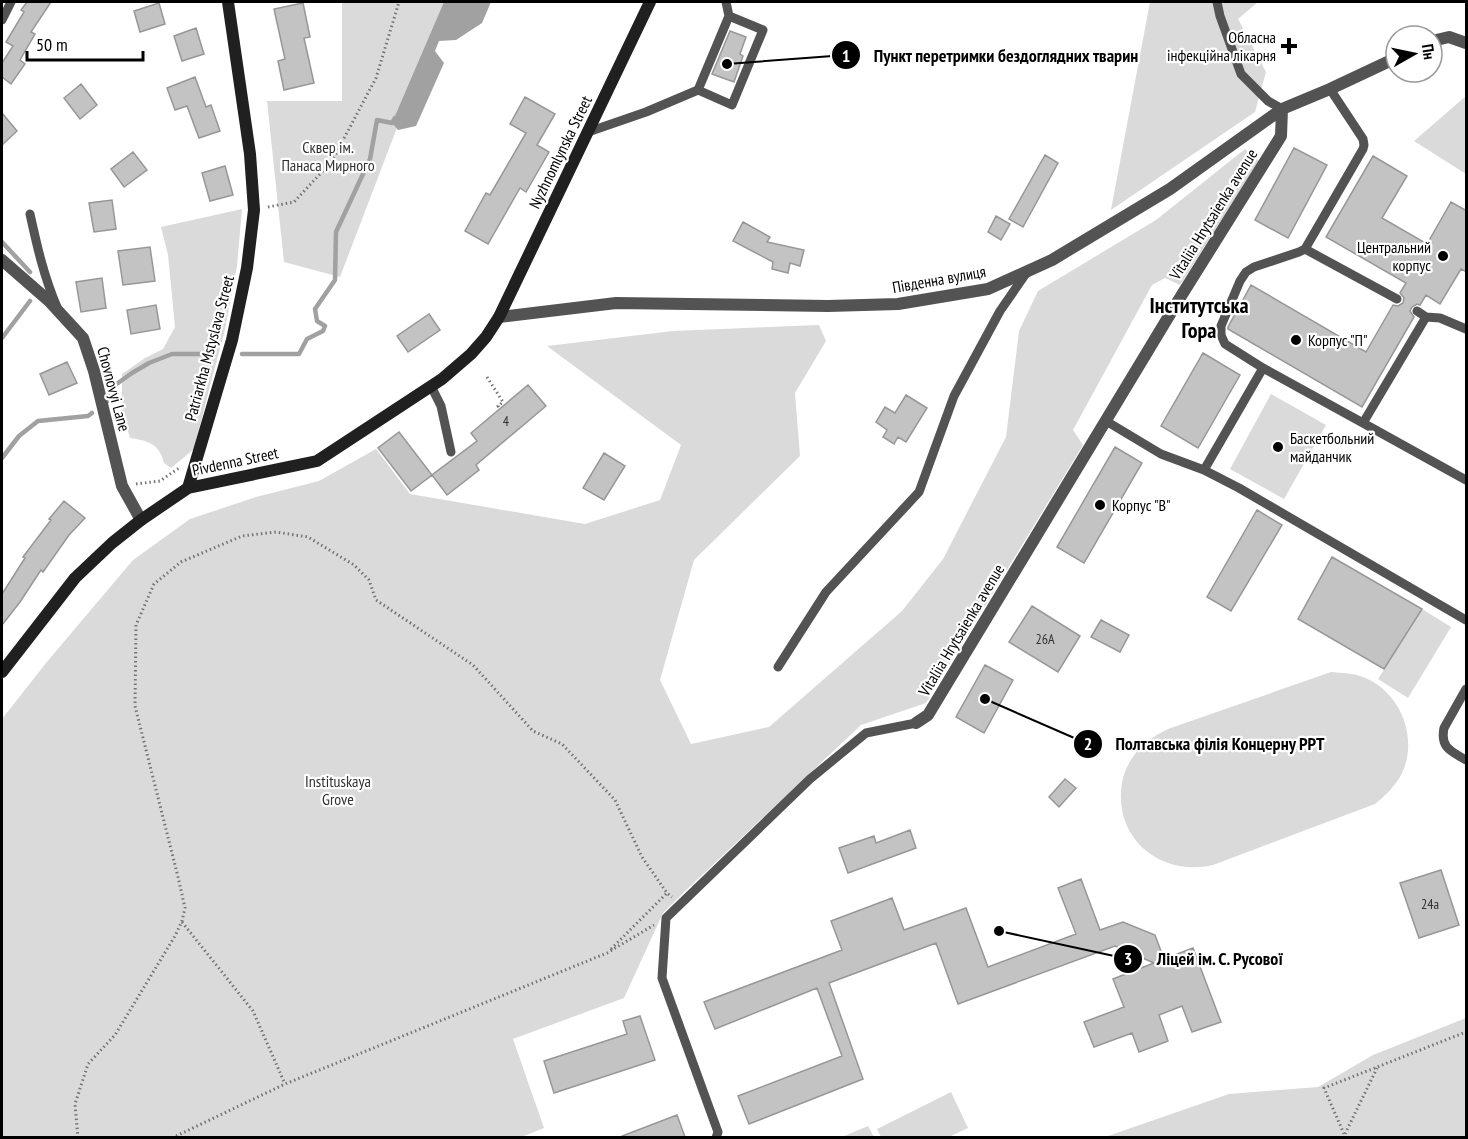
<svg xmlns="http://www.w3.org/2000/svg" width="1468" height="1139" font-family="'PT Sans Narrow',sans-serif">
  <rect width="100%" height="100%" fill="#fff"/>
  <path fill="#dadada" d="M342 2H445L340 277 284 262 267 101H342Z
    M1150 2H1258L1238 19 1266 72 1255 112 1111 210Z
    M1466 96V174L1414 141Z
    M1245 149 1259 161 1180 285 1165 278 1152 285 1073 430 1083 445 926 703 861 725 682 894 663 913 624 998 513 1039 544 1128 519 1138 2 1137V719L46 663 133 560 190 519 256 497 319 481 376 449 410 494 585 524 660 500 681 445 547 346 673 331 819 325 826 341 795 393 800 456 694 560 660 680 691 744 769 727 902 611 943 559 1006 437 1019 331 1038 291 1156 220Z
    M242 209 237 266 224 334 212 378 194 449 171 468 164 463C159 443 148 441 130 438L122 410V374L145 358 163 349 175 327 168 255 161 227Z
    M1271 394 1326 425 1284 499 1230 469Z
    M1422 609 1451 627 1408 698 1378 679Z
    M1331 672C1342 673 1353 673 1363 677 1402 692 1420 741 1400 777 1393 788 1385 796 1375 804L1213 865C1160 877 1113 838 1122 783 1124 770 1132 756 1141 747 1149 739 1158 734 1168 729Z
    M1466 1018V1137H1105L1229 1094 1318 1087 1373 1055Z
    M951 1092 968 1128 949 1137H881L877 1129Z
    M868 1126 874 1137H842Z"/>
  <path fill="#a1a1a1" d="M444 2H491L482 23 456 40 439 41 435 51 444 63 416 126 398 130 392 123Z"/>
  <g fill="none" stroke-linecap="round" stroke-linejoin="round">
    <path stroke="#a1a1a1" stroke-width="4.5" d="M2 242 30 272
      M2 338 30 301
      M242 354H299L307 339 323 331 325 326 317 321 315 309 335 280 336 232 370 159 377 120 392 123 395 118
      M108 401 111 388 132 373 149 363 172 354H214
      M2 458 19 436 38 421 88 416 92 413"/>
  </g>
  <path fill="#c3c3c3" stroke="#979797" stroke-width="1.5" d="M27 2H51L31 32 35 34 20 60 25 64 11 84 2 77V63L13 46 6 42 24 12 21 10Z
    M159 3 165 24 140 32 134 11Z
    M303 3 310 37 304 38 314 83 284 90 278 61 285 59 274 9Z
    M196 28 204 54 182 61 174 36Z
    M730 31 746 37 740 54 743 56 734 82 712 74Z
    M195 77 206 107 211 105 220 131 199 138 187 106 175 110 167 88Z
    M81 84 97 105 80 119 64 98Z
    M525 97 555 114 537 145 549 152 526 192 520 188 488 244 465 231 486 193 490 195 526 133 510 124Z
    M2 113 17 131 2 145Z
    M1294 148 1327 165 1288 238 1255 220Z
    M133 152 147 170 124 187 111 169Z
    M1045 155 1058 163 1023 227 1009 219Z
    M1373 156 1407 176 1382 218 1427 244 1451 202 1467 211V272L1461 269 1440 304 1426 295 1420 305 1417 304 1412 307 1410 311 1414 317 1362 407 1228 329V327L1251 285 1366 352 1393 305 1398 306 1403 303 1404 298 1400 293 1406 283 1326 237Z
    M225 166 233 195 210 201 202 173Z
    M112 200 116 229 94 232 89 203Z
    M996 216 1010 224 1001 240 988 232Z
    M743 222 770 237 767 242 804 250 800 266 790 263 788 273 772 269 773 262 733 241Z
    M150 247 155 281 123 285 118 251Z
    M102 278 106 308 81 312 76 282Z
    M156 305 160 329 131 334 127 310Z
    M429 314 440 330 408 352 397 336Z
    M1203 353 1240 375 1198 448 1161 426Z
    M67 362 77 383 49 395 40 374Z
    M528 385 546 406 476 465 479 470 447 495 432 475 477 441 471 433Z
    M906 395 927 408 906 442 898 437 894 444 883 437 887 430 876 422 885 407 895 413Z
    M399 432 432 475 411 491 378 448Z
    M1115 447 1142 463 1084 563 1057 547Z
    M604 453 625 466 604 500 583 488Z
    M64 501 85 518 69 535 43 572 41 570 20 602 2 625V594L25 558 23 557 51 520 49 519Z
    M1257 510 1282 525 1231 611 1207 597Z
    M1332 557 1422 609 1384 669 1298 619Z
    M1032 606 1080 636 1058 672 1009 642Z
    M1101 620 1129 635 1120 652 1091 637Z
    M985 665 1013 680 984 733 956 717Z
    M1065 779 1076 788 1059 807 1049 797Z
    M910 830 916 848 848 873 839 848 874 836 876 843Z
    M1441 870 1459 925 1419 938 1400 883Z
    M1081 879 1100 930 1123 922 1155 935 1164 959 1193 948 1221 1022 1192 1032 1182 1006 1159 1015 1168 1041 1139 1052 1132 1033 1094 1047 1084 1022 1124 1007 1113 979 1154 963 1115 946 958 1004 936 943 829 983 863 1079 749 1124 738 1096 842 1056 817 988 715 1029 704 1002 842 950 831 921 892 898 904 930 966 908 988 967 1076 934 1058 888Z
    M640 1016 655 1060 554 1093 544 1061 627 1034 623 1021Z
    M677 1115 685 1137H622V1136Z"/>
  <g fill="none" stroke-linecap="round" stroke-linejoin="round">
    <path stroke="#757575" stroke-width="3" stroke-dasharray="1.5 3" stroke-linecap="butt" d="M268 207 294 202 332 161 376 78 399 2
      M487 377 503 402 498 406 500 409
      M136 484 160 481 179 468
      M182 922 253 1011 285 1084
      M611 949 667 893
      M1344 1134 1324 1088 1466 1032
      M78 1138 75 1104 88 1064 115 1035 175 936 182 921 185 908 178 877 135 706 136 625 154 584 181 562 242 536 276 532 308 537 354 565 369 580 376 600 473 665 533 731 562 744 615 800 642 857 667 893 672 897
      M172 1138 285 1084 607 953 654 925
      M1343 1138 1377 1068"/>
    <path stroke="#535353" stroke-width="9" d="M1217 2 1220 16 1241 74 1268 101 1282 109
      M2 20 11 2
      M698 90 732 105 763 30 729 16
      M588 132 646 112 698 90 729 16 726 2
      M30 214C37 246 44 277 57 307
      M1305 249 1397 299
      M1417 311 1426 317 1440 318 1466 329
      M1263 368 1363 423 1426 317
      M431 386 441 406 451 452
      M1106 421 1161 454 1204 470 1239 488 1466 620
      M1363 423 1466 480
      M1204 470 1263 368 1225 344 1221 335V326L1240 281 1246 272 1254 267 1299 252 1305 249 1363 149 1364 145 1363 139 1330 89
      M778 667 826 592 919 492 954 396 1000 311 1027 272
      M1466 689 1444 728C1440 748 1451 751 1466 760
      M716 1138 718 1132 662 978 666 918 810 779 866 733 916 723"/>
    <path stroke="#535353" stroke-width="12" d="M1432 41 1449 37 1466 43
      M2 260 49 301 83 338 94 371 122 486 141 520
      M499 317 616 303 828 306 898 304 988 289 1052 260 1170 189 1282 109 1330 89 1396 58
      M916 723 928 715 1178 301 1281 136 1282 109"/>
    <path stroke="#202020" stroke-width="12" d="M188 488 232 340 247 268 254 210 250 154 228 2
      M2 672 75 578 112 543 141 520 188 488 317 461 442 379 471 354 486 337 499 317 650 2"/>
  </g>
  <g fill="#000" stroke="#fff" stroke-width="2">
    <path d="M1286 37h6v6h6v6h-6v6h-6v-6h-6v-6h6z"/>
    <circle cx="1443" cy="256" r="6"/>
    <circle cx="1296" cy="340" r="6"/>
    <circle cx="1278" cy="447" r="6"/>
    <circle cx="1100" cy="505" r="6"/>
  </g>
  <g text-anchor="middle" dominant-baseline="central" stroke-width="4.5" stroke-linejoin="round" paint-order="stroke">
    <g font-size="14" fill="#313131">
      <text x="506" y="421">4</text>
      <text x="1045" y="639">26А</text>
      <text x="1430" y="904">24а</text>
    </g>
    <g font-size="16" fill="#000" stroke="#fff" text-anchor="start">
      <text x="1276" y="37" text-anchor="end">Обласна<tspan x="1276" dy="18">інфекційна лікарня</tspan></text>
      <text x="1431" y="247" text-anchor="end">Центральний<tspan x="1431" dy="18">корпус</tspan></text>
      <text x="1308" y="340">Корпус "П"</text>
      <text x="1290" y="438">Баскетбольний<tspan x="1290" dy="18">майданчик</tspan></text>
      <text x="1112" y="505">Корпус "В"</text>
    </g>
    <g font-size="16" fill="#313131" stroke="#fff">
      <text x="328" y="147">Сквер ім.<tspan x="328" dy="18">Панаса Мирного</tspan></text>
      <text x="338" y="781">Іnstituskaya<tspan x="338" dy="18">Grove</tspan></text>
    </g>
    <g font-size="16" fill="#000" stroke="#fff">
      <text transform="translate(560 152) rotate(-64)">Nyzhnomlynska Street</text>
      <text transform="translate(1213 214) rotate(-58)">Vitaliia Hrytsaienka avenue</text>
      <text transform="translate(939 279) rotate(-10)">Південна вулиця</text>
      <text transform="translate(209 348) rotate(-75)">Patriarkha Mstyslava Street</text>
      <text transform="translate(114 389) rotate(75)">Chovnovyi Lane</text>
      <text transform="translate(235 461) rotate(-12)">Pivdenna Street</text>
      <text transform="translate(961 630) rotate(-59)">Vitaliia Hrytsaienka avenue</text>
    </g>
    <g font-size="22" font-weight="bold" fill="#000" stroke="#fff">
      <text x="1199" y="305">Інститутська<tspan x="1199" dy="25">Гора</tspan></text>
    </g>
  </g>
  <path fill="none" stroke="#000" stroke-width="2" d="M727 64L846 55M985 699L1088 744M999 931L1128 959"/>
  <g fill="#000" stroke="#fff" stroke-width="2">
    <circle cx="727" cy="64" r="6"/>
    <circle cx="985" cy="699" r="6"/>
    <circle cx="999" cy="931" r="6"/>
    <circle cx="846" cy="55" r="15"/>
    <circle cx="1088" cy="744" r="15"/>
    <circle cx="1128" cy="959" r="15"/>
  </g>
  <g font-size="18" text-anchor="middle" font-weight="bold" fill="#fff">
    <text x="846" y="62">1</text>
    <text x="1088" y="750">2</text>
    <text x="1128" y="965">3</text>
  </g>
  <g font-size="18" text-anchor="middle" font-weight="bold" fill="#000" stroke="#fff" stroke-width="4.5" stroke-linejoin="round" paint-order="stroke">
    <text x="1006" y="62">Пункт перетримки бездоглядних тварин</text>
    <text x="1220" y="750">Полтавська філія Концерну РРТ</text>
    <text x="1220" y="965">Ліцей ім. С. Русової</text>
  </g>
  <rect width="1468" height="1139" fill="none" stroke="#000000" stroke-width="6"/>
  <g transform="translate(1414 54) rotate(81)"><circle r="28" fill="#ffffff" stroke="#999999" stroke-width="1.5"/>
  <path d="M0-4.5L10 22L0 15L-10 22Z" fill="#000000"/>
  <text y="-9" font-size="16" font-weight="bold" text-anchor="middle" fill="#000000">Пн</text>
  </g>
  <path d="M27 51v9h116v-9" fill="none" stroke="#000000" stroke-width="3"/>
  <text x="36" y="51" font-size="18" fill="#000000" stroke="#ffffff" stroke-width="4.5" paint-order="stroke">50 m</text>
</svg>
